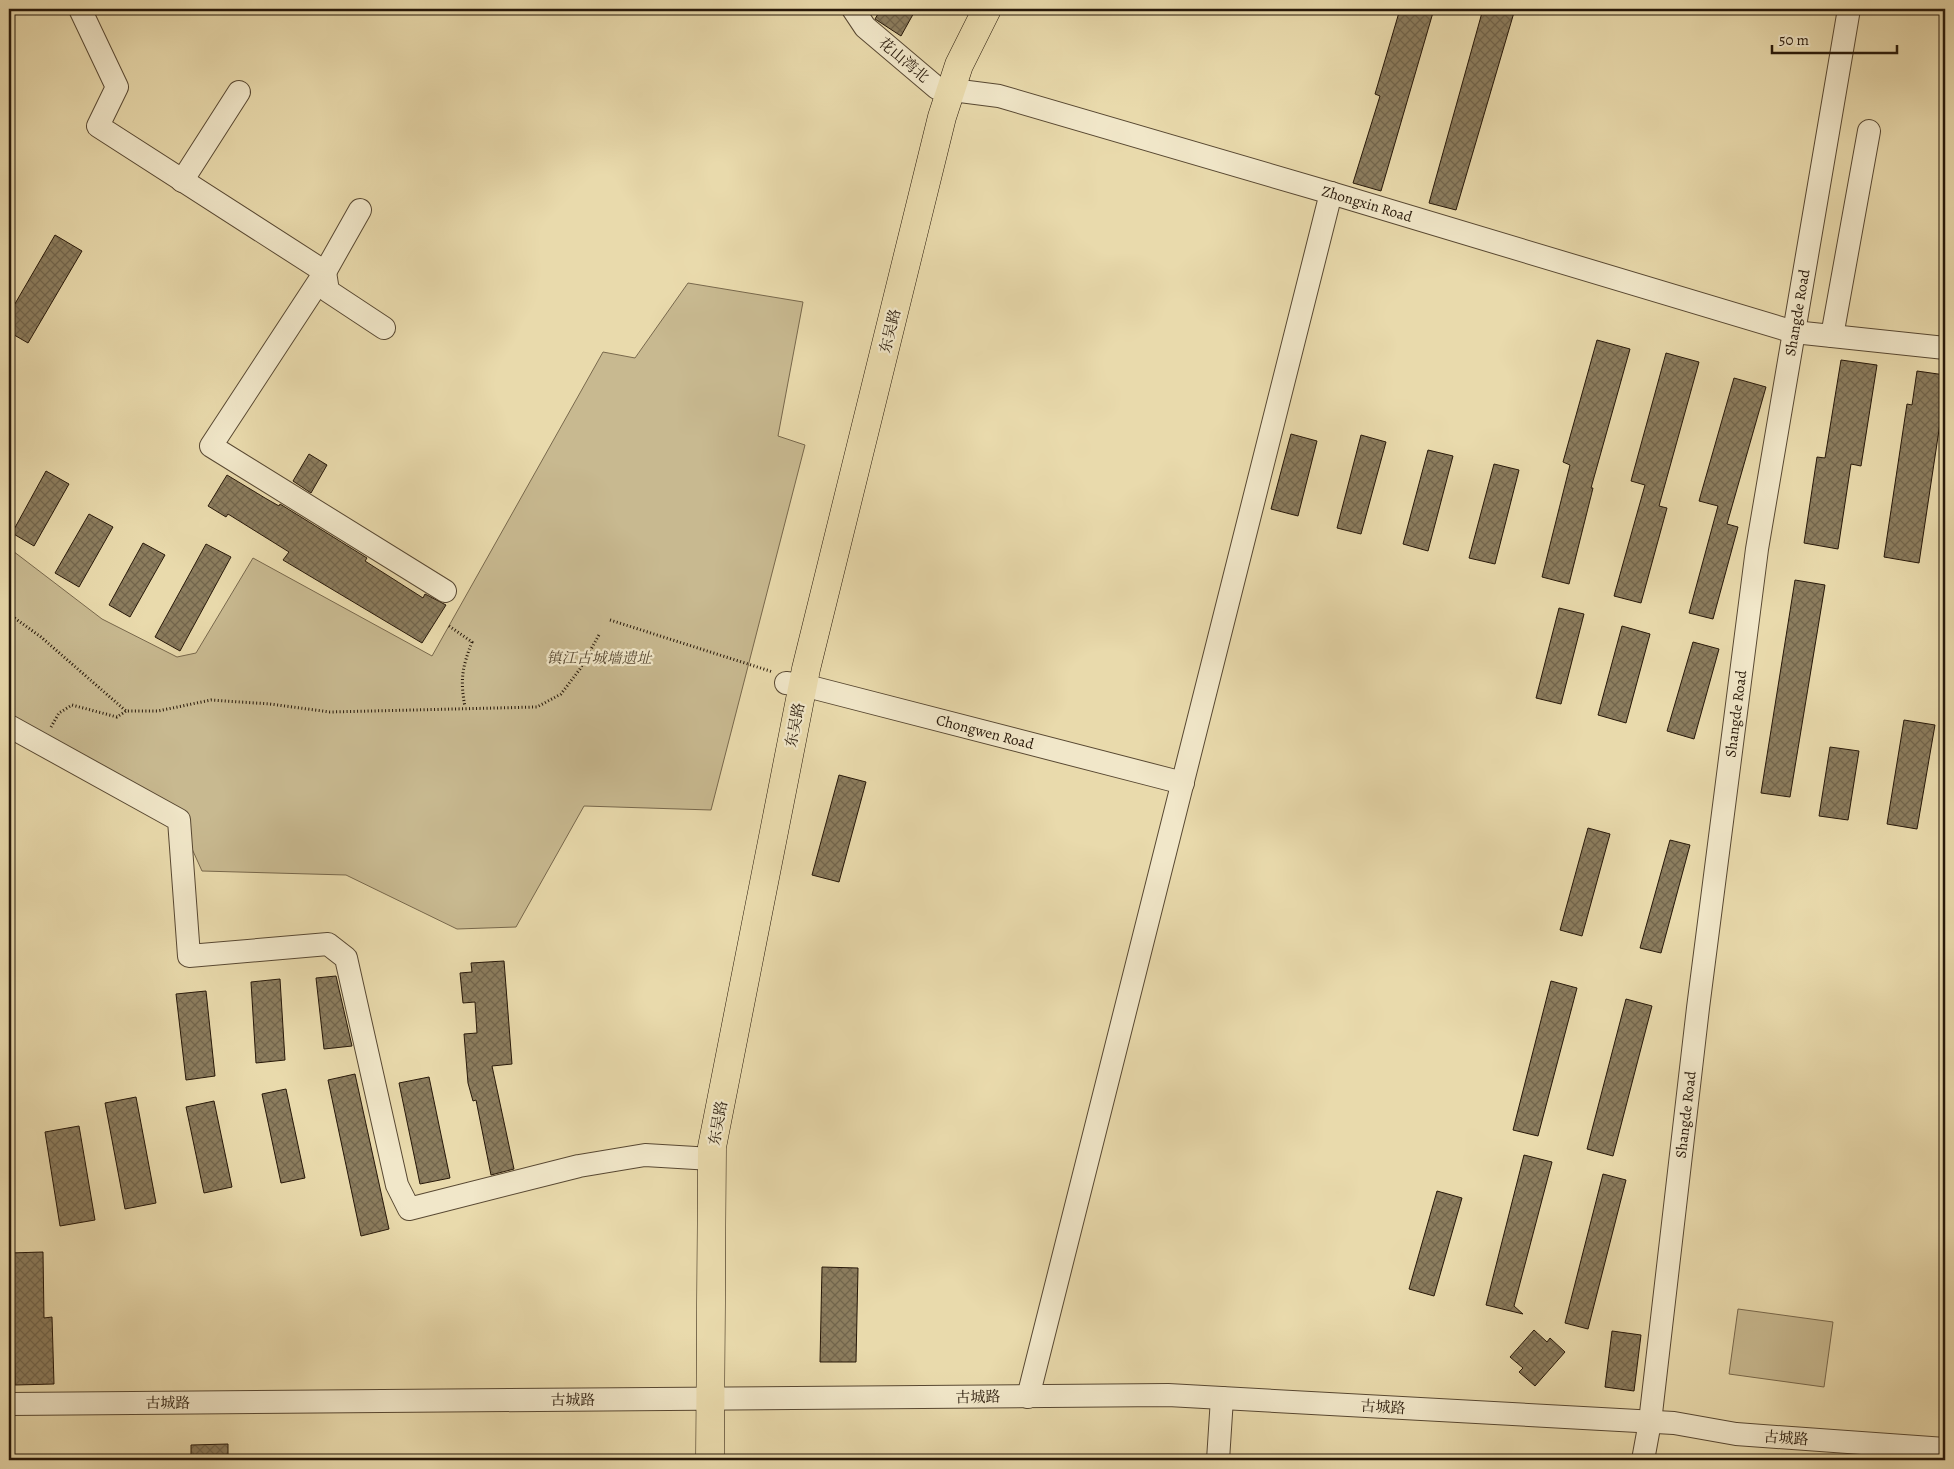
<svg xmlns="http://www.w3.org/2000/svg" width="1954" height="1469" font-family="Alegreya,'Noto Serif SC',serif">
  <defs>
    <pattern id="building-cross-hatch" width="8" height="8" patternUnits="userSpaceOnUse" patternTransform="scale(1.25)"><rect width="8" height="8" fill="#8c7d5e"/><path d="M0 0l8 8M0 8l8-8" fill="none" stroke="#72654c"/></pattern>
  </defs>
  <rect width="100%" height="100%" fill="#e9daac"/>
  <filter id="stains"><feTurbulence type="fractalNoise" baseFrequency=".004" numOctaves="4"/><feColorMatrix values="0 0 0 0 .2 0 0 0 0 .09 0 0 0 0 .02 0 0 0 .5 -.17"/></filter>
  <radialGradient id="worn" r=".72"><stop offset=".6" stop-color="#630" stop-opacity="0"/><stop offset="1" stop-color="#630" stop-opacity=".3"/></radialGradient>
  <path fill="#c8b990" stroke="#78684c" d="M688 283 803 302 778 436 805 445 711 810 584 806 516 927 457 929 346 875 202 871 179 820 9 726V548L102 619 177 657 196 653 253 558 432 656 603 352 635 358Z
    M1738 1309 1833 1322 1824 1387 1729 1374Z"/>
  <path fill="url(#building-cross-hatch)" stroke="#271809" d="M881 9H916L901 36 875 19Z
    M1400 9H1434L1381 191 1353 183 1380 96 1375 94Z
    M1483 9H1515L1456 210 1429 203Z
    M55 235 82 251 28 343 9 332V314Z
    M1597 340 1630 349 1591 488H1593L1569 584 1542 577 1570 465 1563 462Z
    M1666 353 1699 362 1659 506 1667 508 1641 603 1614 596 1645 485 1631 481Z
    M1841 360 1877 365 1861 466 1851 464 1838 549 1804 543 1817 457 1825 458Z
    M1917 371 1945 375V411L1942 410 1919 563 1884 557 1907 404 1912 405Z
    M1734 378 1766 387 1727 524 1738 527 1713 619 1689 613 1718 506 1699 501Z
    M1291 434 1317 441 1298 516 1271 509Z
    M1361 435 1386 442 1361 534 1337 528Z
    M1428 450 1453 456 1428 551 1403 544Z
    M309 454 327 465 311 493 293 481Z
    M1494 464 1519 470 1495 564 1469 558Z
    M46 471 69 484 34 546 12 533Z
    M227 475 265 498 279 506 280 504 367 558 365 561 423 598 425 594 446 605 422 643 283 560 289 552 228 514 226 517 208 506Z
    M89 514 113 527 79 587 55 573Z
    M143 543 165 555 130 617 109 605Z
    M206 544 231 557 180 651 155 637Z
    M1795 580 1825 585 1790 797 1761 793Z
    M1559 608 1584 614 1561 704 1536 698Z
    M1622 626 1650 634 1626 723 1598 715Z
    M1693 642 1719 649 1694 739 1667 731Z
    M1904 720 1935 725 1917 829 1887 824Z
    M1830 747 1859 751 1848 820 1819 816Z
    M839 775 866 782 839 882 812 875Z
    M1588 828 1610 834 1582 936 1560 930Z
    M1670 840 1690 845 1661 953 1640 948Z
    M504 961 512 1064 492 1066 514 1169 491 1175 476 1100 473 1101 468 1083 464 1034 477 1033 475 1002 463 1003 460 973 472 972 471 963Z
    M336 976 352 1046 324 1049 316 978Z
    M280 979 285 1060 256 1063 251 982Z
    M1551 981 1577 988 1538 1136 1513 1130Z
    M206 991 215 1076 186 1080 176 994Z
    M1626 999 1652 1006 1613 1156 1587 1149Z
    M355 1074 389 1229 361 1236 328 1080Z
    M429 1077 450 1178 420 1184 399 1083Z
    M286 1089 305 1178 281 1183 262 1094Z
    M136 1097 156 1203 125 1209 105 1103Z
    M214 1101 232 1187 204 1193 186 1107Z
    M79 1126 95 1220 60 1226 45 1132Z
    M1524 1155 1552 1162 1514 1306 1523 1314 1486 1305Z
    M1603 1174 1626 1180 1588 1329 1565 1323Z
    M1437 1191 1462 1198 1434 1296 1409 1289Z
    M43 1252 44 1318 52 1317 54 1384 15 1385 14 1320H9V1253Z
    M822 1267 858 1268 856 1362H820Z
    M1534 1330 1547 1342 1550 1338 1565 1352 1535 1386 1519 1372 1523 1368 1510 1357Z
    M1612 1331 1641 1335 1634 1391 1605 1387Z
    M228 1444V1460H191V1445Z"/>
  <g fill="none" stroke-linecap="round" stroke-linejoin="round">
    <g stroke="#584832" stroke-width="24">
      <g id="minor">
        <path d="M80 9 117 87 98 126 325 272 328 291 384 328"/>
        <path id="s1" d="M853 9 865 27 937 88 999 96 1331 193 1794 332 1945 348"/>
        <path d="M182 181 239 92"/>
        <path d="M360 210 325 272 211 446 445 591"/>
        <path d="M1832 336 1869 131"/>
        <path id="s2" d="M786 683 803 685 1183 783"/>
        <path d="M9 726 179 820 189 956 328 944 346 958 397 1185 409 1209 579 1166 645 1155 712 1159"/>
        <path d="M1028 1397 1331 193"/>
        <path d="M9 1404 1168 1395 1674 1423 1736 1434 1945 1449"/>
        <path d="M1218 1460 1222 1398"/>
        <path id="s3" d="M1643 1460 1650 1422 1698 1008 1757 549 1849 9"/>
      </g>
    </g>
    <g stroke="#271809" stroke-width="29">
      <path id="major" d="M710 1460 712 1147 806 669 942 117 959 65 987 9"/>
    </g>
    <path stroke="#271809" stroke-width="3" stroke-dasharray="1 2.5" stroke-linecap="butt" d="M9 614 41 637 126 711H158L211 700 270 704 330 712 537 707 561 694 580 669 600 633
      M610 620 773 672
      M449 626 472 642C462 668 460 680 465 707
      M51 727 59 713 72 705 117 717 126 711"/>
    <use href="#minor" stroke="#f1e7c9" stroke-width="22"/>
    <use href="#major" stroke="#e9daac" stroke-width="28"/>
  </g>
  <g text-anchor="middle" dominant-baseline="central" stroke-width="4.5" stroke-linejoin="round" paint-order="stroke">
    <g font-size="15" fill="#271809" stroke="#f1e7c9">
      <text transform="translate(904 60) rotate(40)">花山湾北</text>
      <text stroke="none"><textPath href="#s1" startOffset="562">Zhongxin Road</textPath></text>
      <text stroke="none"><textPath href="#s3" startOffset="1158">Shangde Road</textPath></text>
      <text transform="translate(890 331) rotate(-76)">东吴路</text>
      <text stroke="none"><textPath href="#s3" startOffset="752">Shangde Road</textPath></text>
      <text transform="translate(795 725) rotate(-79)">东吴路</text>
      <text stroke="none"><textPath href="#s2" startOffset="205">Chongwen Road</textPath></text>
      <text stroke="none"><textPath href="#s3" startOffset="348">Shangde Road</textPath></text>
      <text transform="translate(718 1123) rotate(-80)">东吴路</text>
      <text transform="translate(978 1397) rotate(-1)">古城路</text>
      <text x="573" y="1400">古城路</text>
      <text x="168" y="1403">古城路</text>
      <text transform="translate(1383 1407) rotate(3)">古城路</text>
      <text transform="translate(1786 1438) rotate(4)">古城路</text>
    </g>
    <g font-size="15" font-style="italic" fill="#574832" stroke="#f1e7c9">
      <text x="599" y="658">镇江古城墙遗址</text>
    </g>
  </g>
  <rect width="1954" height="1469" fill="none" stroke="#e9daac" stroke-width="30"/>
  <rect x="10" y="10" width="1934" height="1449" fill="none" stroke="#271809" stroke-width="2.5"/>
  <rect x="15" y="15" width="1924" height="1439" fill="none" stroke="#271809"/>
  <path d="M1772 45v8h125v-8" fill="none" stroke="#271809" stroke-width="2.5"/>
  <text x="1779" y="45" font-size="15" fill="#271809" stroke="#f1e7c9" stroke-width="4" paint-order="stroke">50 m</text>
  <rect width="100%" height="100%" filter="url(#stains)"/>
  <rect width="100%" height="100%" fill="url(#worn)"/>
</svg>
